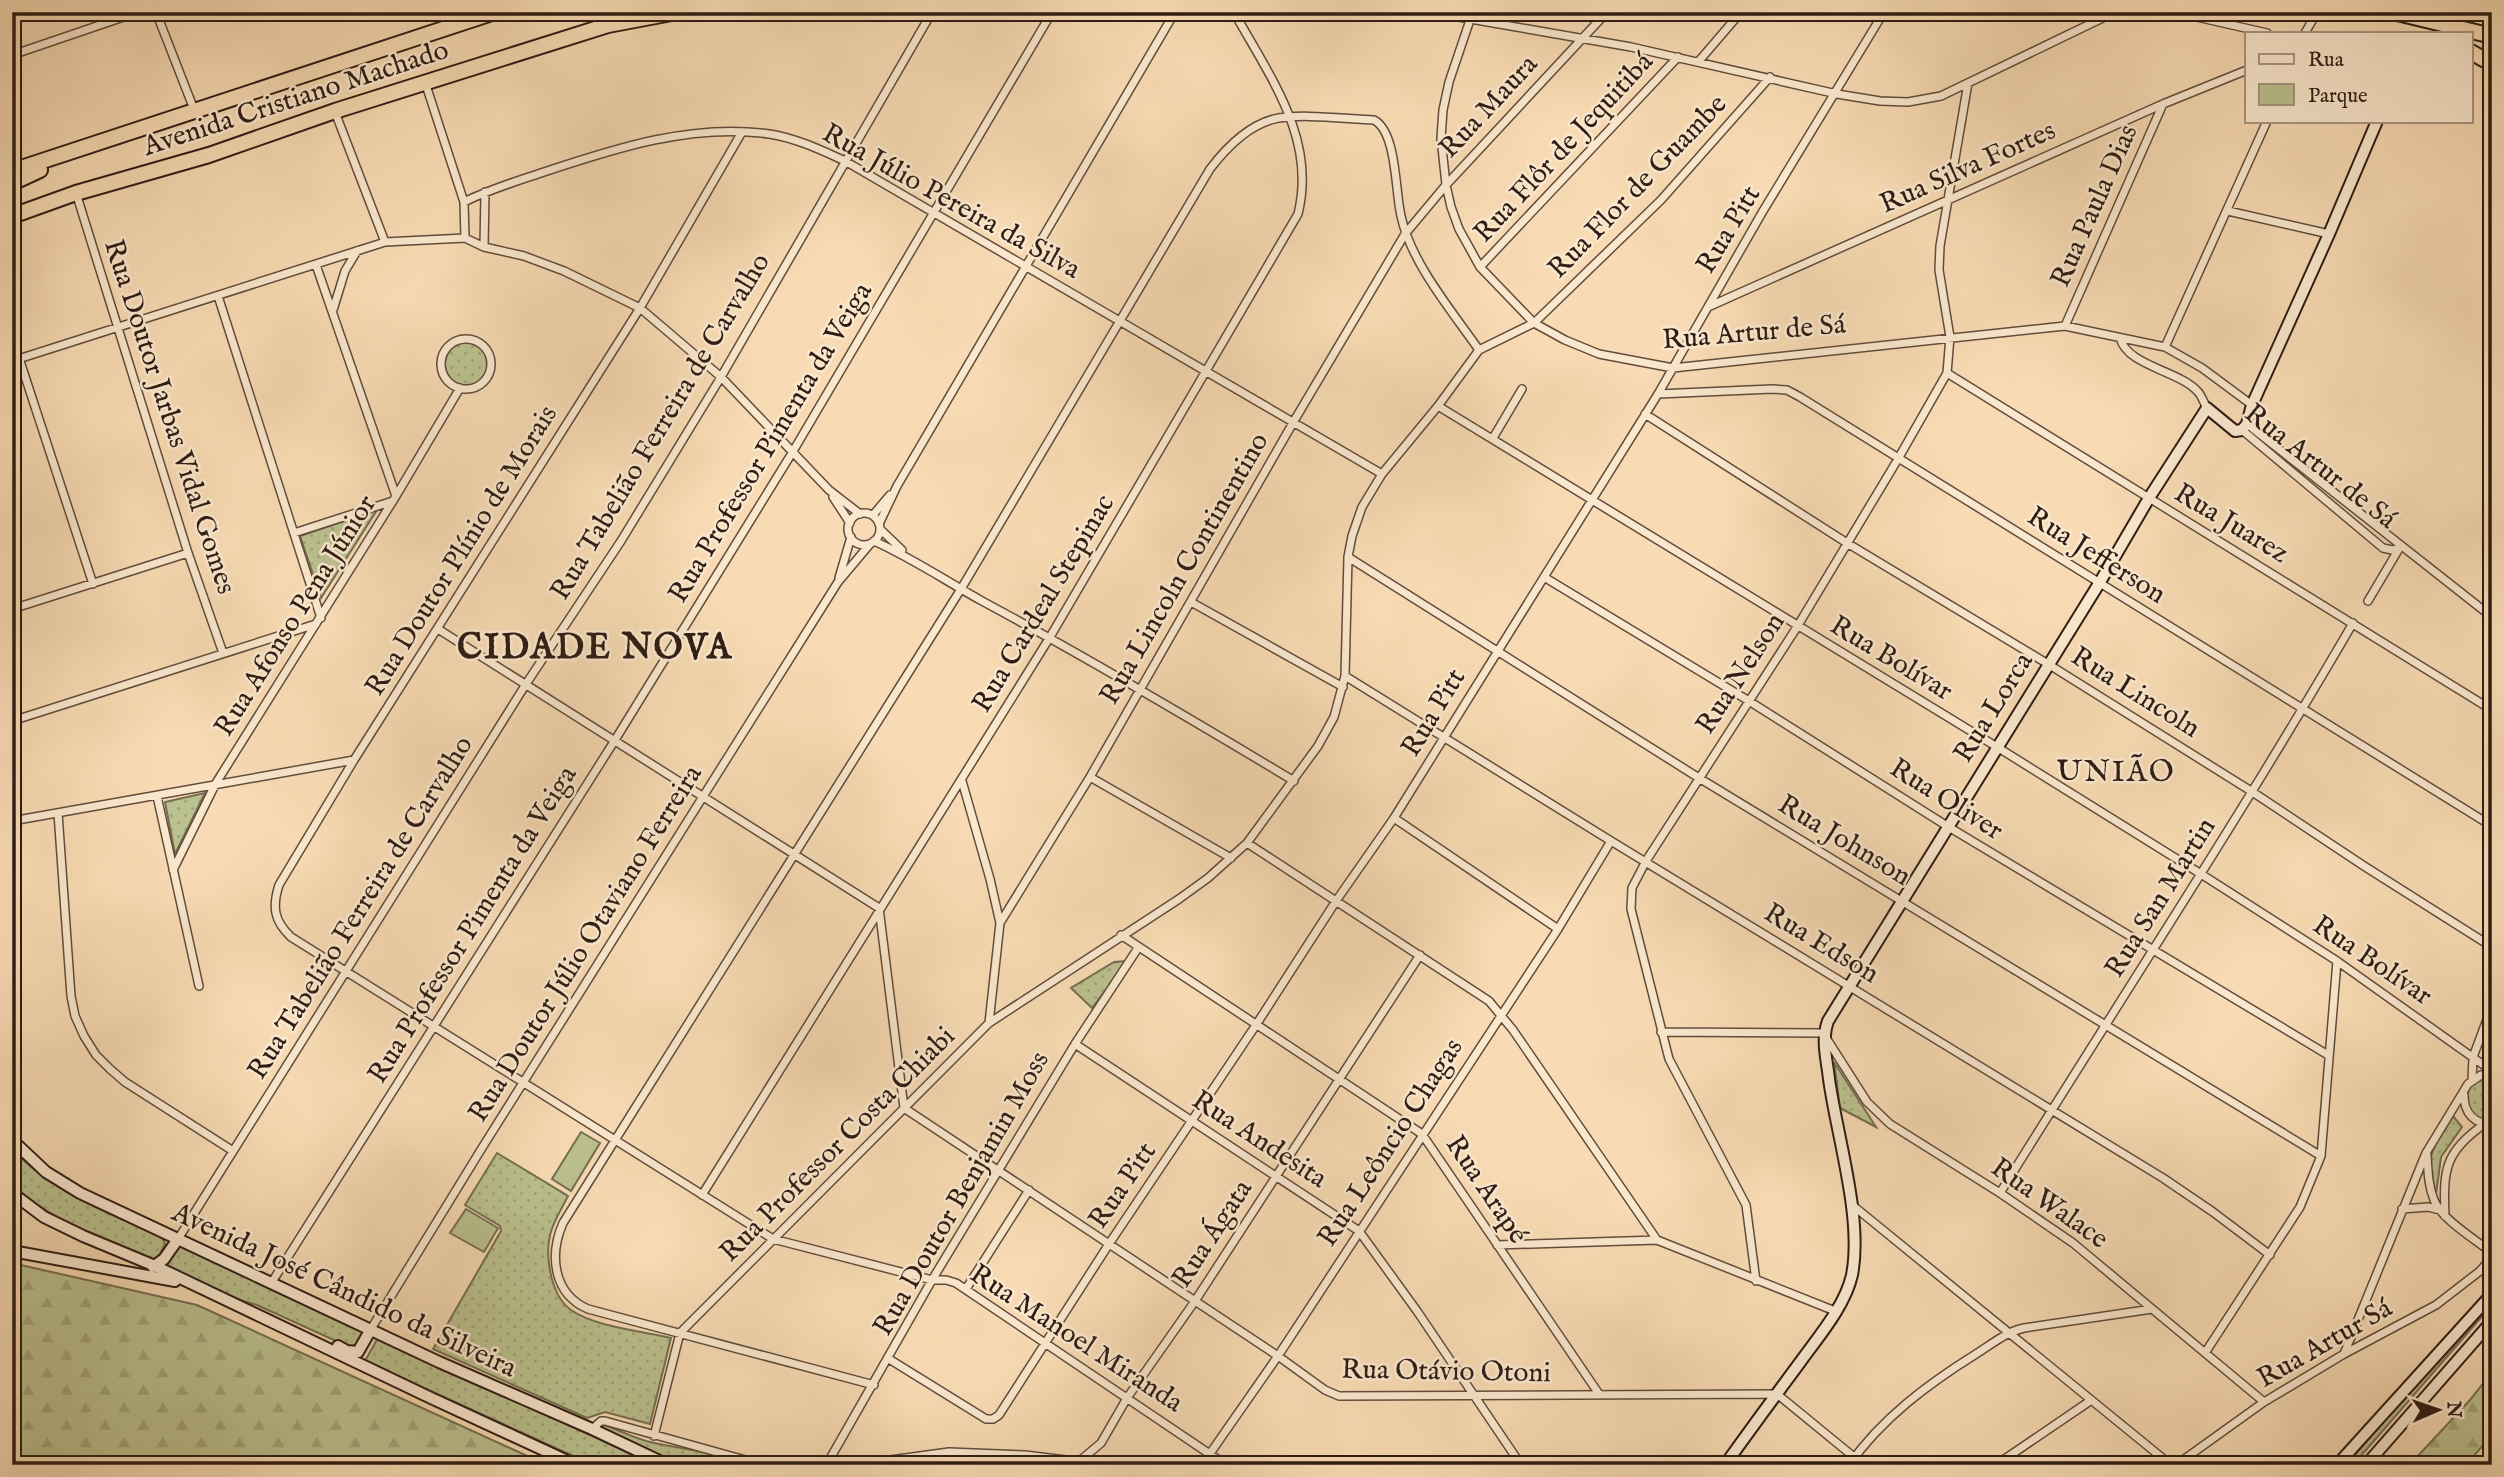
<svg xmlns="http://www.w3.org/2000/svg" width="2504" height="1477" font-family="'IM FELL English',serif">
  <defs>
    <pattern id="green-dots" width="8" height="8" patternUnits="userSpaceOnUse" patternTransform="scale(1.75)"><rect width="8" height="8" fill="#bbc18f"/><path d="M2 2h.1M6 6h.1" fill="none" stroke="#a1a57a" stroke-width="1.8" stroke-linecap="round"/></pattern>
    <pattern id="forest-firs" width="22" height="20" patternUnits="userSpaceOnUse" patternTransform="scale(1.75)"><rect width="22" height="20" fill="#bbc18f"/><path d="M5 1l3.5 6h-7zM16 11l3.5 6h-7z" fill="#a1a57a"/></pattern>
  </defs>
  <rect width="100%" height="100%" fill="#f8dbb4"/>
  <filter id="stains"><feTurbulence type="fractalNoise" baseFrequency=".00286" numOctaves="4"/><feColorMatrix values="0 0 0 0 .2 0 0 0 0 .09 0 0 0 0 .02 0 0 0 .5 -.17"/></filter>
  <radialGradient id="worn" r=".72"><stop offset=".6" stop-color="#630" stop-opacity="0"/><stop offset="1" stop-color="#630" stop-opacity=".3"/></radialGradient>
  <path fill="url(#green-dots)" stroke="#756e52" stroke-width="2" d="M445 364a22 22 0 1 1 44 0a22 22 0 1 1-44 0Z
    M377 510 321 598 300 536Z
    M205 793 175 854 165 802Z
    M1128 961 1092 1008 1071 988 1114 962Z
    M1834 1062 1876 1127 1840 1108Z
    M2484 1077H2492V1121C2472 1121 2461 1103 2471 1085Z
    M2453 1116 2462 1127 2441 1157 2436 1194C2422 1156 2434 1147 2453 1116Z
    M12 1148C51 1193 110 1213 162 1237L165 1244 158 1258 151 1261C104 1239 50 1221 12 1184Z
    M497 1153 568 1196C562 1208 553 1222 550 1235 545 1258 551 1296 571 1310 595 1327 642 1331 671 1338L650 1424 605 1412 587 1418 433 1349 501 1231 500 1226 465 1205Z
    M179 1243 363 1332 359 1344 349 1347 257 1305 212 1291 167 1268V1264Z
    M2492 1297V1305L2353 1465H2346Z
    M379 1336 654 1465H593L365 1361Z
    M604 1425C619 1430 634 1438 650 1442 672 1448 722 1451 739 1465H679L600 1429Z"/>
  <path fill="url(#forest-firs)" stroke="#756e52" stroke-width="2" d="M12 1263 197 1305 547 1465H12Z
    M2492 1372V1435L2466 1465H2421L2415 1459 2470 1400Z"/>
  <path fill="#bbc18f" stroke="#756e52" stroke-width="2" d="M581 1132 600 1143 571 1191 552 1179Z
    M466 1209 498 1228 484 1252 450 1233Z"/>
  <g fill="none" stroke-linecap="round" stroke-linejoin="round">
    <g stroke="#614c3c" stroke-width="10">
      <path id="street" d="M156 12 195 112
        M1430 12 1631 47 1837 94 1880 101 1908 102 1941 96 2115 12
        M1475 12 1470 20 1449 82 1443 110 1441 138 1446 185 1451 207 1459 229 1480 267 1534 323 1565 340 1599 354 1673 368 2065 326 2165 347 2202 368 2252 405
        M2175 12 2267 33
        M2305 33 2317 12
        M12 55 138 12
        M1699 61 1741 12
        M425 82 464 202 465 238
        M335 112 385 242
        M742 132 640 308 354 760 279 885C272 907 274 921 291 937L773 1239 932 1280H946L956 1283 1226 1465
        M76 193 188 553 223 653
        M464 202C490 189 517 181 544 172 616 148 693 123 769 134 796 138 821 150 845 161L1382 474
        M2228 211 2329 234
        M484 247 485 192
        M316 265 396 496
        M1480 267 1678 57
        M218 296 321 618
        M1708 307 2163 104 2247 70
        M333 310 345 271 357 251
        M2065 326 2163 104
        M2120 338C2128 367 2180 370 2199 393 2202 397 2204 403 2207 408
        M441 364a25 25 0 1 1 50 0a25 25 0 1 1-50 0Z
        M2165 347 2267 121
        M19 358 93 584
        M12 361 385 242 465 238 484 247 524 256 564 271 640 308 721 377 829 490 860 514
        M1947 373 2492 710
        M1658 394 1772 389 1787 390 1800 397 2492 826
        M1438 406 1997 747 2201 874 2337 961 2492 1071
        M1645 414 1847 543 2048 664 2251 791 2364 866 2492 947
        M2247 424 2492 617
        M2242 430 2383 548 2392 550 2399 548
        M1493 438 1522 389
        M833 497 850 523
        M848 529a16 16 0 1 1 32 0a16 16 0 1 1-32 0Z
        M873 515 890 495
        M879 524 897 486 1175 12
        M880 529 902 550
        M294 533 393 501
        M874 541C912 558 946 581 982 601 1088 658 1191 719 1294 781
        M1348 557 1699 778 2321 1156
        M1544 577 1749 701 1947 826 2328 1055
        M839 578 851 537
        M2368 601 2400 547
        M1191 602 1343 687
        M12 609 188 553
        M438 629 879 908 904 1108
        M1345 676 1611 841 2163 1178 2213 1212 2270 1255
        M12 721 316 624
        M1090 777 1231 858
        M962 781 990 879 1000 923 989 1023
        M157 796 199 986
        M58 813 71 996 75 1016 84 1036 96 1055 110 1069 125 1082 233 1151
        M1394 818 1558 929
        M12 821 354 760
        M1247 843 1489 1001 1513 1030 1657 1240 1835 1311
        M173 870 216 783 396 496 460 388
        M1000 923 1090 777 1294 421 1405 234 1446 185 1607 12
        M1121 935 1422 1134 1599 1394
        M1661 1032 1823 1033 1867 1102 1890 1124 2000 1193 2073 1243 2264 1402
        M1075 1044 1359 1231 1417 1311 1521 1465
        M2472 1080 2473 1057 2492 1006
        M2464 1095C2464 1113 2474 1124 2492 1124
        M904 1108 1278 1356 1325 1390 1339 1396 1777 1394 1854 1457
        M2427 1155C2428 1170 2428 1185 2434 1200 2441 1219 2475 1239 2492 1253
        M2000 1193C2118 1003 2241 816 2353 623
        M702 1195 1050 637 1298 214C1317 138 1269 76 1234 12
        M1851 1204 2171 1465
        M2402 1209 2428 1207 2440 1210
        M2445 1216C2443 1168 2445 1153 2484 1124
        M178 1239 526 684 621 541 721 377 932 12
        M1497 1245 1657 1240
        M1756 1281 1746 1205 1669 1059 1631 909 1632 888 1646 861 1797 627 1898 459 1947 373 1950 337 1939 270 1940 246 1968 83
        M272 1282 615 740 792 453 1052 12
        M966 1289 1029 1190
        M371 1329 482 1148 838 582 870 544
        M2205 1353 2300 1207 2321 1156 2337 961
        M2344 1354 2426 1153 2468 1084 2481 1075 2492 1074
        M889 1359 986 1419H993L999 1415 1109 1244 1256 1025 1336 901 1394 818 1658 394 1763 211 1884 12
        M874 1385 588 1309C553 1294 549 1255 563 1223L961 589 1210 169C1226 148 1247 126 1274 119 1300 113 1346 119 1374 120 1397 132 1395 191 1401 216 1411 263 1452 311 1479 350
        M592 1429 601 1421H605L749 1461 774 1465
        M654 1436 680 1333 989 1023 1179 899 1208 878 1247 843 1318 746 1334 717 1345 676 1348 557 1352 536 1362 507 1382 474 1438 406 1479 350 1534 323 1661 200 1770 77
        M827 1464 932 1280 1075 1044 1138 948
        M854 1465 949 1452 1025 1455 1074 1461 1082 1459 1101 1443 1127 1398 1195 1301 1420 955
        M1202 1465 1278 1356 1558 929 1611 841
        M1849 1465C1882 1418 1928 1384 1976 1354 1992 1344 2006 1332 2024 1328L2152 1309
        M1996 1465 2090 1401
        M2176 1465 2264 1402 2344 1354 2436 1305 2480 1271 2492 1257"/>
    </g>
    <g stroke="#2f1c14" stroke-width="14">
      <path id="secondary" d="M12 1140 46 1172 80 1193 439 1362 592 1429 668 1465
        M12 1193 44 1217 83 1236 155 1266 431 1398 576 1465
        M12 1251 175 1281
        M153 1267 164 1259 178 1239
        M338 1346 347 1351 358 1352 371 1329
        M1725 1465C1750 1430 1775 1396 1801 1361 1819 1336 1845 1306 1852 1275 1863 1218 1837 1137 1829 1079 1827 1060 1821 1040 1828 1021L2100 582 2149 498 2207 408 2235 431 2242 430 2247 424 2252 405 2329 234 2377 121
        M2337 1465 2492 1294
        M2366 1465 2492 1321"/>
    </g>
    <g stroke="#2f1c14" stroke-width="18">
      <path id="highway" d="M2393 12 2492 36
        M2471 52 2485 60
        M12 171 495 12
        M12 183 40 170
        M12 216 76 193 209 155 335 111 608 25 677 12"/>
    </g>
    <use href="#street" stroke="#fae8ce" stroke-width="7"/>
    <use href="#secondary" stroke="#fae8ce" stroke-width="10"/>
    <use href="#highway" stroke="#f8dbb4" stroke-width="14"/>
    <path stroke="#2f1c14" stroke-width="2.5" stroke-dasharray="12 12" stroke-linecap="butt" d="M2479 1465 2492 1451"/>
  </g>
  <g text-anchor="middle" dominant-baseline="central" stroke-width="5" stroke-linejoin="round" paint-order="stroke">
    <g font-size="28" fill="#2f1c14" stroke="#fae8ce">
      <text transform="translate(296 99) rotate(-18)">Avenida Cristiano Machado</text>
      <text transform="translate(1489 107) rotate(-47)">Rua Maura</text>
      <text transform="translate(1564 148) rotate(-47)">Rua Flôr de Jequitibá</text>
      <text transform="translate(1968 168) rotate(-24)">Rua Silva Fortes</text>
      <text transform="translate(1638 187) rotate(-46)">Rua Flor de Guambe</text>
      <text transform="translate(951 202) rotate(29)">Rua Júlio Pereira da Silva</text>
      <text transform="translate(2095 206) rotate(-66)">Rua Paula Dias</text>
      <text transform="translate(1729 230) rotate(-59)">Rua Pitt</text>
      <text transform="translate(1754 333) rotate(-5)">Rua Artur de Sá</text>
      <text transform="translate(169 417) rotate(72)">Rua Doutor Jarbas Vidal Gomes</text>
      <text transform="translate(661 427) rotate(-59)">Rua Tabelião Ferreira de Carvalho</text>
      <text transform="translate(771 443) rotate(-59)">Rua Professor Pimenta da Veiga</text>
      <text transform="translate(2320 467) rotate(38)">Rua Artur de Sá</text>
      <text transform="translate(2231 524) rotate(31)">Rua Juarez</text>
      <text transform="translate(462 551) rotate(-58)">Rua Doutor Plínio de Morais</text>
      <text transform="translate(2096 556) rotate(32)">Rua Jefferson</text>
      <text transform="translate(1185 569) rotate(-60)">Rua Lincoln Continentino</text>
      <text transform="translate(1044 604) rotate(-59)">Rua Cardeal Stepinac</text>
      <text transform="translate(296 616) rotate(-58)">Rua Afonso Pena Júnior</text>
      <text transform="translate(1891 659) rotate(31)">Rua Bolívar</text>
      <text transform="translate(1741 674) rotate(-57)">Rua Nelson</text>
      <text transform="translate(2135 693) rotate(32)">Rua Lincoln</text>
      <text transform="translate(1994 708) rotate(-58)">Rua Lorca</text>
      <text transform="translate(1434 713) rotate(-59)">Rua Pitt</text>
      <text transform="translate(1946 800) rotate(32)">Rua Oliver</text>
      <text transform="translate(1844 841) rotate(31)">Rua Johnson</text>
      <text transform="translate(2161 898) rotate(-58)">Rua San Martin</text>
      <text transform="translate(361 908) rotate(-58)">Rua Tabelião Ferreira de Carvalho</text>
      <text transform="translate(473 925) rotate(-58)">Rua Professor Pimenta da Veiga</text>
      <text transform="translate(586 944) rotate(-58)">Rua Doutor Júlio Otaviano Ferreira</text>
      <text transform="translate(1821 944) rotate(31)">Rua Edson</text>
      <text transform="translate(2372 961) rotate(34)">Rua Bolívar</text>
      <text transform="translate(1259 1140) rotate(33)">Rua Andesita</text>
      <text transform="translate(1391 1143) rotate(-57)">Rua Leôncio Chagas</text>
      <text transform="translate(838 1145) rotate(-45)">Rua Professor Costa Chiabi</text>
      <text transform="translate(1123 1186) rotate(-56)">Rua Pitt</text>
      <text transform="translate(1486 1190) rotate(56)">Rua Arapé</text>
      <text transform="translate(962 1194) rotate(-60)">Rua Doutor Benjamin Moss</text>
      <text transform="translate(2049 1204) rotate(35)">Rua Walace</text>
      <text transform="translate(1213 1234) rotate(-57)">Rua Ágata</text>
      <text transform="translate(344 1291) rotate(25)">Avenida José Cândido da Silveira</text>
      <text transform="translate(1076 1339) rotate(33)">Rua Manoel Miranda</text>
      <text transform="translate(2325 1344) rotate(-30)">Rua Artur Sá</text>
      <text transform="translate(1446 1372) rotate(1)">Rua Otávio Otoni</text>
    </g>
    <g font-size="30" letter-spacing="2" fill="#2f1c14" stroke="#fae8ce">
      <text x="2116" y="773">UNIÃO</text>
    </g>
    <g font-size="35" font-weight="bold" letter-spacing="2" fill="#2f1c14" stroke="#fae8ce">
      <text x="595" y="648">CIDADE NOVA</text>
    </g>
  </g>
  <rect width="2504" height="1477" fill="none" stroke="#f8dbb4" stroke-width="42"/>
  <rect x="14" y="14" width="2476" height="1449" fill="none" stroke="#2f1c14" stroke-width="3.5"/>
  <rect x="21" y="21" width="2462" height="1435" fill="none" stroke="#2f1c14" stroke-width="2"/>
  <rect x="2245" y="32" width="228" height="91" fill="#fae8ce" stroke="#a99684" stroke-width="2"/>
  <rect x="2259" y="54" width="35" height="10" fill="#fae8ce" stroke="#a99684" stroke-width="2"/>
  <text x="2308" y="66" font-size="21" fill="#2f1c14">Rua</text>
  <rect x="2259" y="84" width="35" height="21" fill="#bbc18f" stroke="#a99684" stroke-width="2"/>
  <text x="2308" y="102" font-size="21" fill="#2f1c14">Parque</text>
  <g transform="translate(2438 1410) rotate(88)" stroke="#fae8ce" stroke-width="5" paint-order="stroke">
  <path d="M0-5L12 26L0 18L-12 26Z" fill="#2f1c14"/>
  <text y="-10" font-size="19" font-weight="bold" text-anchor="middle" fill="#2f1c14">N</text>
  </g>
  <rect width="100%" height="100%" filter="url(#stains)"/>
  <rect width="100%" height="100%" fill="url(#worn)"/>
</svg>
